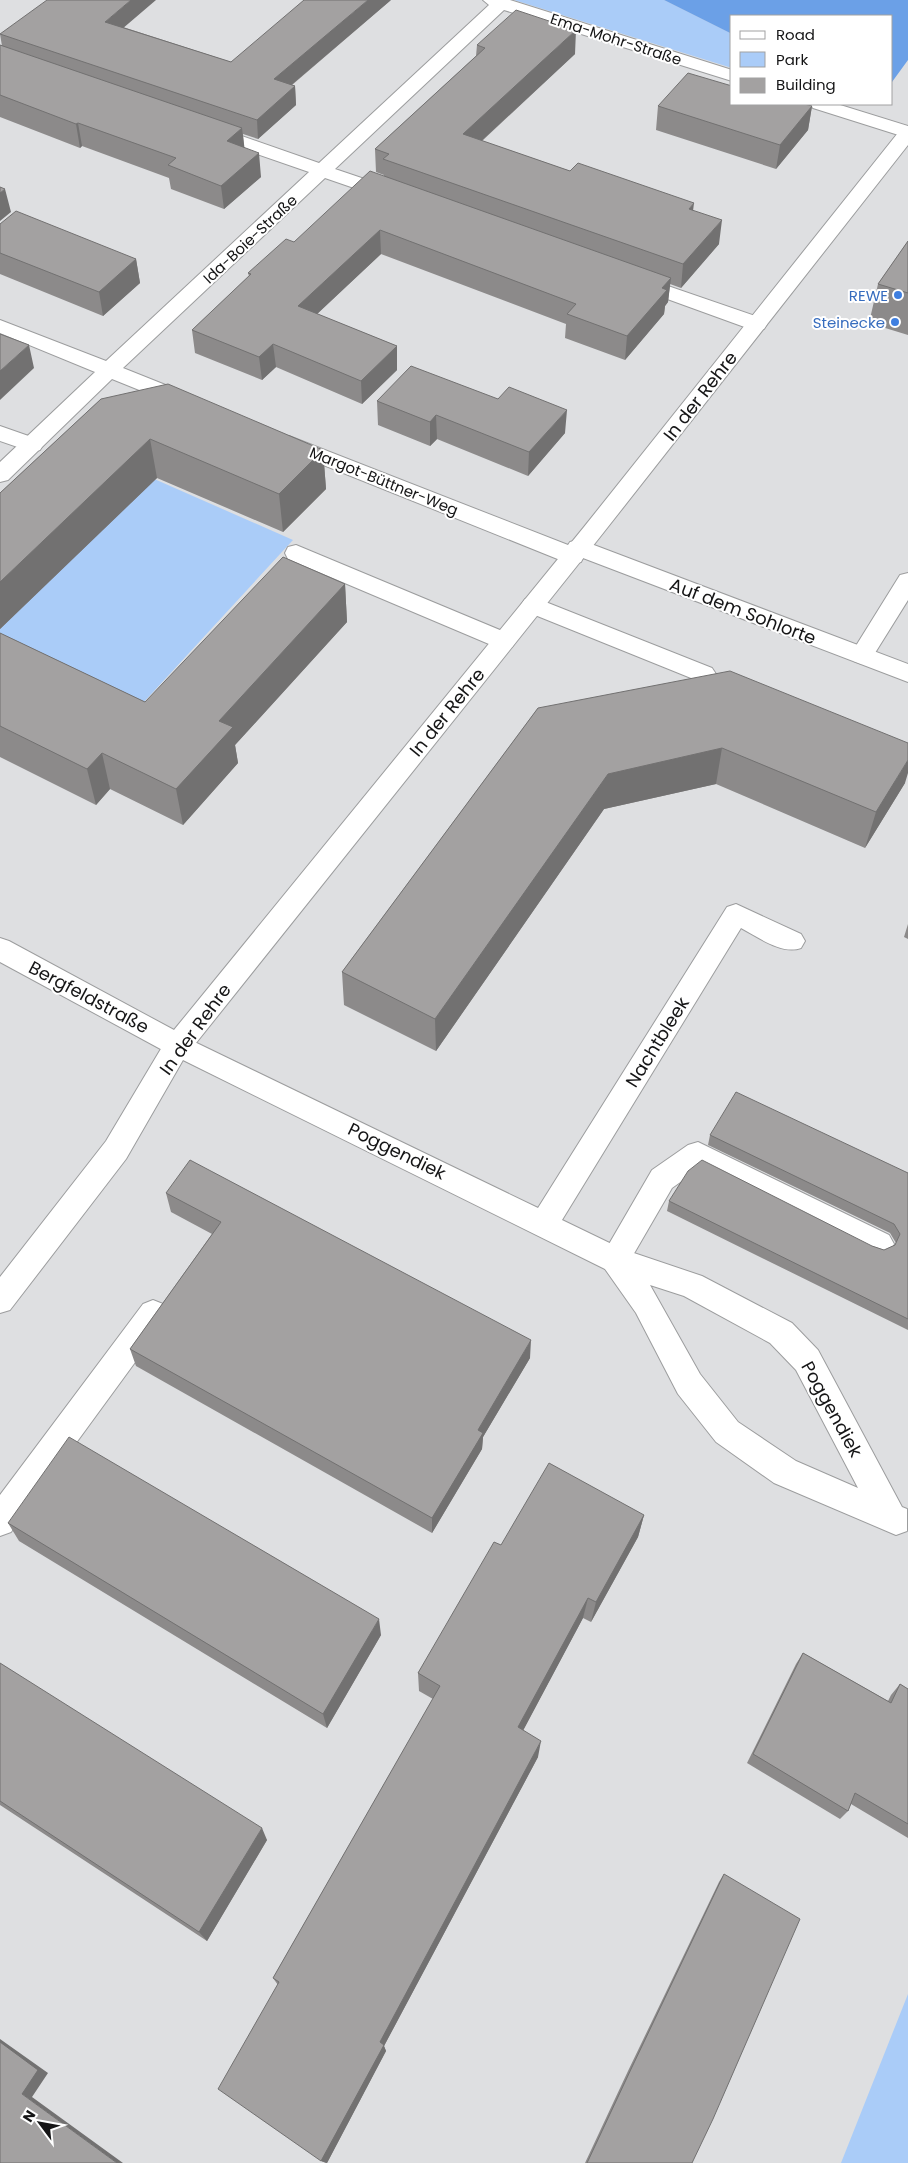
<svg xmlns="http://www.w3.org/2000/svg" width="908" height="2163" font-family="Poppins,sans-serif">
  <rect width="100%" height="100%" fill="#dedfe1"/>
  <path fill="#aaccf8" d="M514 0H664L732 34V68Z
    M152 478 293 540 131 716 0 654V602Z
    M908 1994V2163H841Z"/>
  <path fill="#6ba0e7" d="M664 0H908V60L892 82V16H732V34Z"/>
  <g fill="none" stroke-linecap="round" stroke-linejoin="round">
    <g stroke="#9c9d9e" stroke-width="2">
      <path id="service" d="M0 426 40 440 43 445 40 450 32 452 0 441Z
        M296 545 512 635 516 641 512 647 504 649 496 647 288 559 285 553 288 547Z
        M908 573V600L870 661 862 664 854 661 850 655 854 649 900 575Z
        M533 597 712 668 716 674 712 680 704 683 696 680 525 611 521 605 525 599Z
        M698 1142 889 1235 894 1244 889 1253 879 1257 869 1253 700 1168 672 1188 625 1269 615 1273 605 1269 600 1260 605 1251 652 1170 688 1145Z
        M153 1300 163 1304 168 1314 163 1324 11 1532 0 1536V1495L143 1304Z"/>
    </g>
    <g stroke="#9c9d9e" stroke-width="2">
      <path id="minor" d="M483 0H510L732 70V81L504 10 335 169 400 191 403 195 400 199 393 201 386 199 325 178 123 368 193 396 197 401 193 406 186 408 179 406 112 379 8 480 0 482V462L95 372 0 333V320L106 361 309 172 202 135 200 131 202 127 209 125 216 127 319 163 489 5Z
        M810 104H837L908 126V138L813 108Z
        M633 274 764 319 767 324 764 329 757 330 750 329 626 284 623 280 626 276Z
        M289 436 568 545 570 542 578 540 586 542 908 664V682L583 558 581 562 573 564 565 562 281 448 278 443 281 438Z
        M736 904 801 934 805 941 801 948C782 955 758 937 741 928L562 1220 622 1249 702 1276 792 1323 818 1350 902 1507 907 1509V1531L896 1535 774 1483 716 1442 678 1394 636 1313 605 1269 183 1060 126 1159 10 1310 0 1313V1277L106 1141 168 1037 178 1034 538 1208 727 907ZM650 1285 684 1296 770 1343 796 1370 858 1488 796 1461 738 1422 700 1374Z"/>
    </g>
    <g stroke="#9c9d9e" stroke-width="2">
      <path id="tertiary" d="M908 127V145L600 537 188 1053 178 1056 168 1053 0 962V938L9 941 174 1030 584 527 901 129Z"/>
    </g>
    <use href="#service" fill="#fff" fill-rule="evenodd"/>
    <use href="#minor" fill="#fff" fill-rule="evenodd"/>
    <use href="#tertiary" fill="#fff" fill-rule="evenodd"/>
  </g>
  <path fill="#8c8a8a" d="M391 0 292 85 295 86 296 105 258 139 243 134 244 148 261 177 224 209 171 189 169 178 82 146 80 148 0 117V45L2 46 0 34 123 27 231 62Z
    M477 45 575 54 482 141 570 171 693 210 719 244 681 288 670 284 668 302 665 306 664 314 625 360 565 338 566 324 381 254 317 314 397 346V370L362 404 276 367 262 380 195 353 192 330 249 276 248 273 294 242 384 176V175L376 172 375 149 476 56Z
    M732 104 812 106 808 130 776 169 656 130 658 106Z
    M0 224 136 259 140 283 103 316 0 274Z
    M908 241V335L869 323 878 284Z
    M101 399 323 450 326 489 283 532 157 478 0 629V493Z
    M377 401 565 433 528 476 437 439 430 446 378 425Z
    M345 584 347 622 235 745 238 763 183 825 110 789 96 805 0 757V633L145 702Z
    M538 708 905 783 865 848 716 784 604 809 436 1051 344 1005 342 972Z
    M908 924V939L904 937Z
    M710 1135 908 1173V1330L667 1211 669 1201 872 1246 884 1250 895 1245 896 1243 890 1233 708 1145Z
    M166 1193 530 1358 483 1437 482 1449 432 1533 136 1366 130 1349 212 1234 171 1212Z
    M644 1515 638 1537 591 1622 583 1618 523 1730 538 1757 384 2046 386 2051 327 2163H326L321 2161 278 1985 273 1978 433 1699 419 1691 418 1673 501 1545Z
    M8 1523 381 1635 327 1728 19 1541Z
    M803 1653 888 1701 891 1695 900 1684 908 1689V1838L851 1804 848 1811 840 1819 747 1763 796 1664Z
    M0 1663 267 1840 207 1941 0 1805Z
    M724 1874 692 2163H585L628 2071 719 1882Z"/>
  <path fill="#727171" d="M131 0H156L108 41 105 22Z
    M368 0H391L276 98 274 79Z
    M576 30 575 54 463 158V134Z
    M295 86 296 105 258 139 257 120Z
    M812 106 808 130 776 169 780 145Z
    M78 123 82 146 80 148 76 124Z
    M242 128 245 152 227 141Z
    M259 153 261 177 224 209 221 186Z
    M5 189 11 212 0 221V193Z
    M694 203 691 227 689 209Z
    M722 220 719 244 681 288 683 264Z
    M380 230 381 254 300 330 298 306Z
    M136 259 140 283 103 316 99 292Z
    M671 278 668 302 665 306 664 314 625 360 627 336 662 288Z
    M273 344 276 367 262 380 259 357Z
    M29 345 34 368 0 400V371Z
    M397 346V370L362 404 361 381Z
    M567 410 565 433 528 476 529 452Z
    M436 415 437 439 430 446V422Z
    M150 439 157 478 0 629V582Z
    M323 450 326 489 283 532 279 494Z
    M345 584 347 622 235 745 238 763 183 825 176 789 219 721Z
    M722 748 716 784 604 809 436 1051 435 1019 608 774Z
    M102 753 110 789 96 805 87 769Z
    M908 760V773L905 783 865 848 876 812Z
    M531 1340 530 1358 483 1437 482 1449 432 1533V1518L478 1430Z
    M644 1515 638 1537 591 1622 596 1602Z
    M588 1598 583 1618 516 1744 518 1727Z
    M379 1619 381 1635 327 1728 323 1714Z
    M541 1741 538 1757 384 2046 386 2051 327 2163 321 2161 380 2042Z
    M262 1828 267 1840 207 1941 199 1932Z
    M0 2039 48 2073 32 2097 123 2163H117L22 2094 0 2042Z"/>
  <path fill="#a3a1a1" stroke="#727171" d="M47 0H131L105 22 231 62 304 0H368L274 79 295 86 257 120 0 34Z
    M516 10 576 30 463 134 570 171 578 163 694 203 689 209 722 220 683 264 383 159 389 154 375 149 485 48 477 45Z
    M0 45 242 128 227 141 259 153 221 186 168 165 176 158 78 123 76 124 0 95Z
    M688 73 732 86V104H804L812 106 780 145 658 106Z
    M370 171 671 278 662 288 667 290 627 336 567 314 576 304 380 230 298 306 397 346 361 381 273 344 259 357 192 330 251 274 248 273 286 239 294 242Z
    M0 187 5 189 0 193Z
    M16 211 136 259 99 292 0 253V224Z
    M908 241V293L878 284Z
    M0 334 29 345 0 371Z
    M411 366 498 399 509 387 567 410 529 452 436 415 430 422 377 401Z
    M168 384 323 450 279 494 150 439 0 582V493L101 399Z
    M283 557 345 584 219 721 233 727 176 789 102 753 87 769 0 726V633L145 702Z
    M730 671 908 743V760L876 812 722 748 608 774 435 1019 342 972 538 708Z
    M736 1092 908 1173V1319L669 1201 688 1171 702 1160 872 1246 884 1250 895 1245 900 1234 894 1224 710 1135Z
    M190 1160 531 1340 478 1430 483 1433 432 1518 130 1349 221 1222 166 1193Z
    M69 1437 379 1619 323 1714 8 1523Z
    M549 1463 644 1515 596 1602 588 1598 518 1727 541 1741 380 2042 384 2045 321 2161 218 2089 279 1982 273 1978 440 1686 418 1673 494 1542 501 1545Z
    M803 1653 891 1703 900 1684 908 1689V1824L855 1793 848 1811 753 1754Z
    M0 1663 262 1828 199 1932 0 1801Z
    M724 1874 800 1919 713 2119 692 2163H587L632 2067Z
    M0 2042 38 2070 22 2094 117 2163H0Z"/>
  <g fill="#3f7fe0" stroke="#fff" stroke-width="2">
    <circle cx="898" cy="295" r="5"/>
    <circle cx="895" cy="322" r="5"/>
  </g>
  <g text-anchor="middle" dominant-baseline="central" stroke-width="4" stroke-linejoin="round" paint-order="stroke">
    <g font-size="15" fill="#151516" stroke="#fff">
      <text transform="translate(616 39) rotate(18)">Ema-Mohr-Straße</text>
      <text transform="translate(250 239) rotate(-43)">Ida-Boie-Straße</text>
      <text transform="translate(384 481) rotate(22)">Margot-Büttner-Weg</text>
    </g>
    <g font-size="15" fill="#366cbe" stroke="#fff" text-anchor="end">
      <text x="888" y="295">REWE</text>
      <text x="885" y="322">Steinecke</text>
    </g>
    <g font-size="18" fill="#151516" stroke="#fff">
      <text transform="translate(700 396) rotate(-52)">In der Rehre</text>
      <text transform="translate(743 611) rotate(21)">Auf dem Sohlorte</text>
      <text transform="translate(447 712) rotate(-51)">In der Rehre</text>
      <text transform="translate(89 997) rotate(28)">Bergfeldstraße</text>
      <text transform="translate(195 1029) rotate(-54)">In der Rehre</text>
      <text transform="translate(657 1042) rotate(-58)">Nachtbleek</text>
      <text transform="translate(397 1151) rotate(26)">Poggendiek</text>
      <text transform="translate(832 1409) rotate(61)">Poggendiek</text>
    </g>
  </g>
  <rect x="730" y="15" width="162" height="90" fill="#ffffff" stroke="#a1a1a2"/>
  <rect x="740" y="31" width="25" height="8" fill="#ffffff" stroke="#a1a1a2"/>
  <text x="776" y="40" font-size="15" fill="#151516">Road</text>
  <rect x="740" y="52" width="25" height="15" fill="#aaccf8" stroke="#a1a1a2"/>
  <text x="776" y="65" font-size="15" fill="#151516">Park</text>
  <rect x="740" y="78" width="25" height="15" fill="#a3a1a1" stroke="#a1a1a2"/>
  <text x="776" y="90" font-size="15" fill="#151516">Building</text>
  <g transform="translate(40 2123) rotate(302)" stroke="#ffffff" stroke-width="4" paint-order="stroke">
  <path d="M0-4L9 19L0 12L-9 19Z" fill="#151516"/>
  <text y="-8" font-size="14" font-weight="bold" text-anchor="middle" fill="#151516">N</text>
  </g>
</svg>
